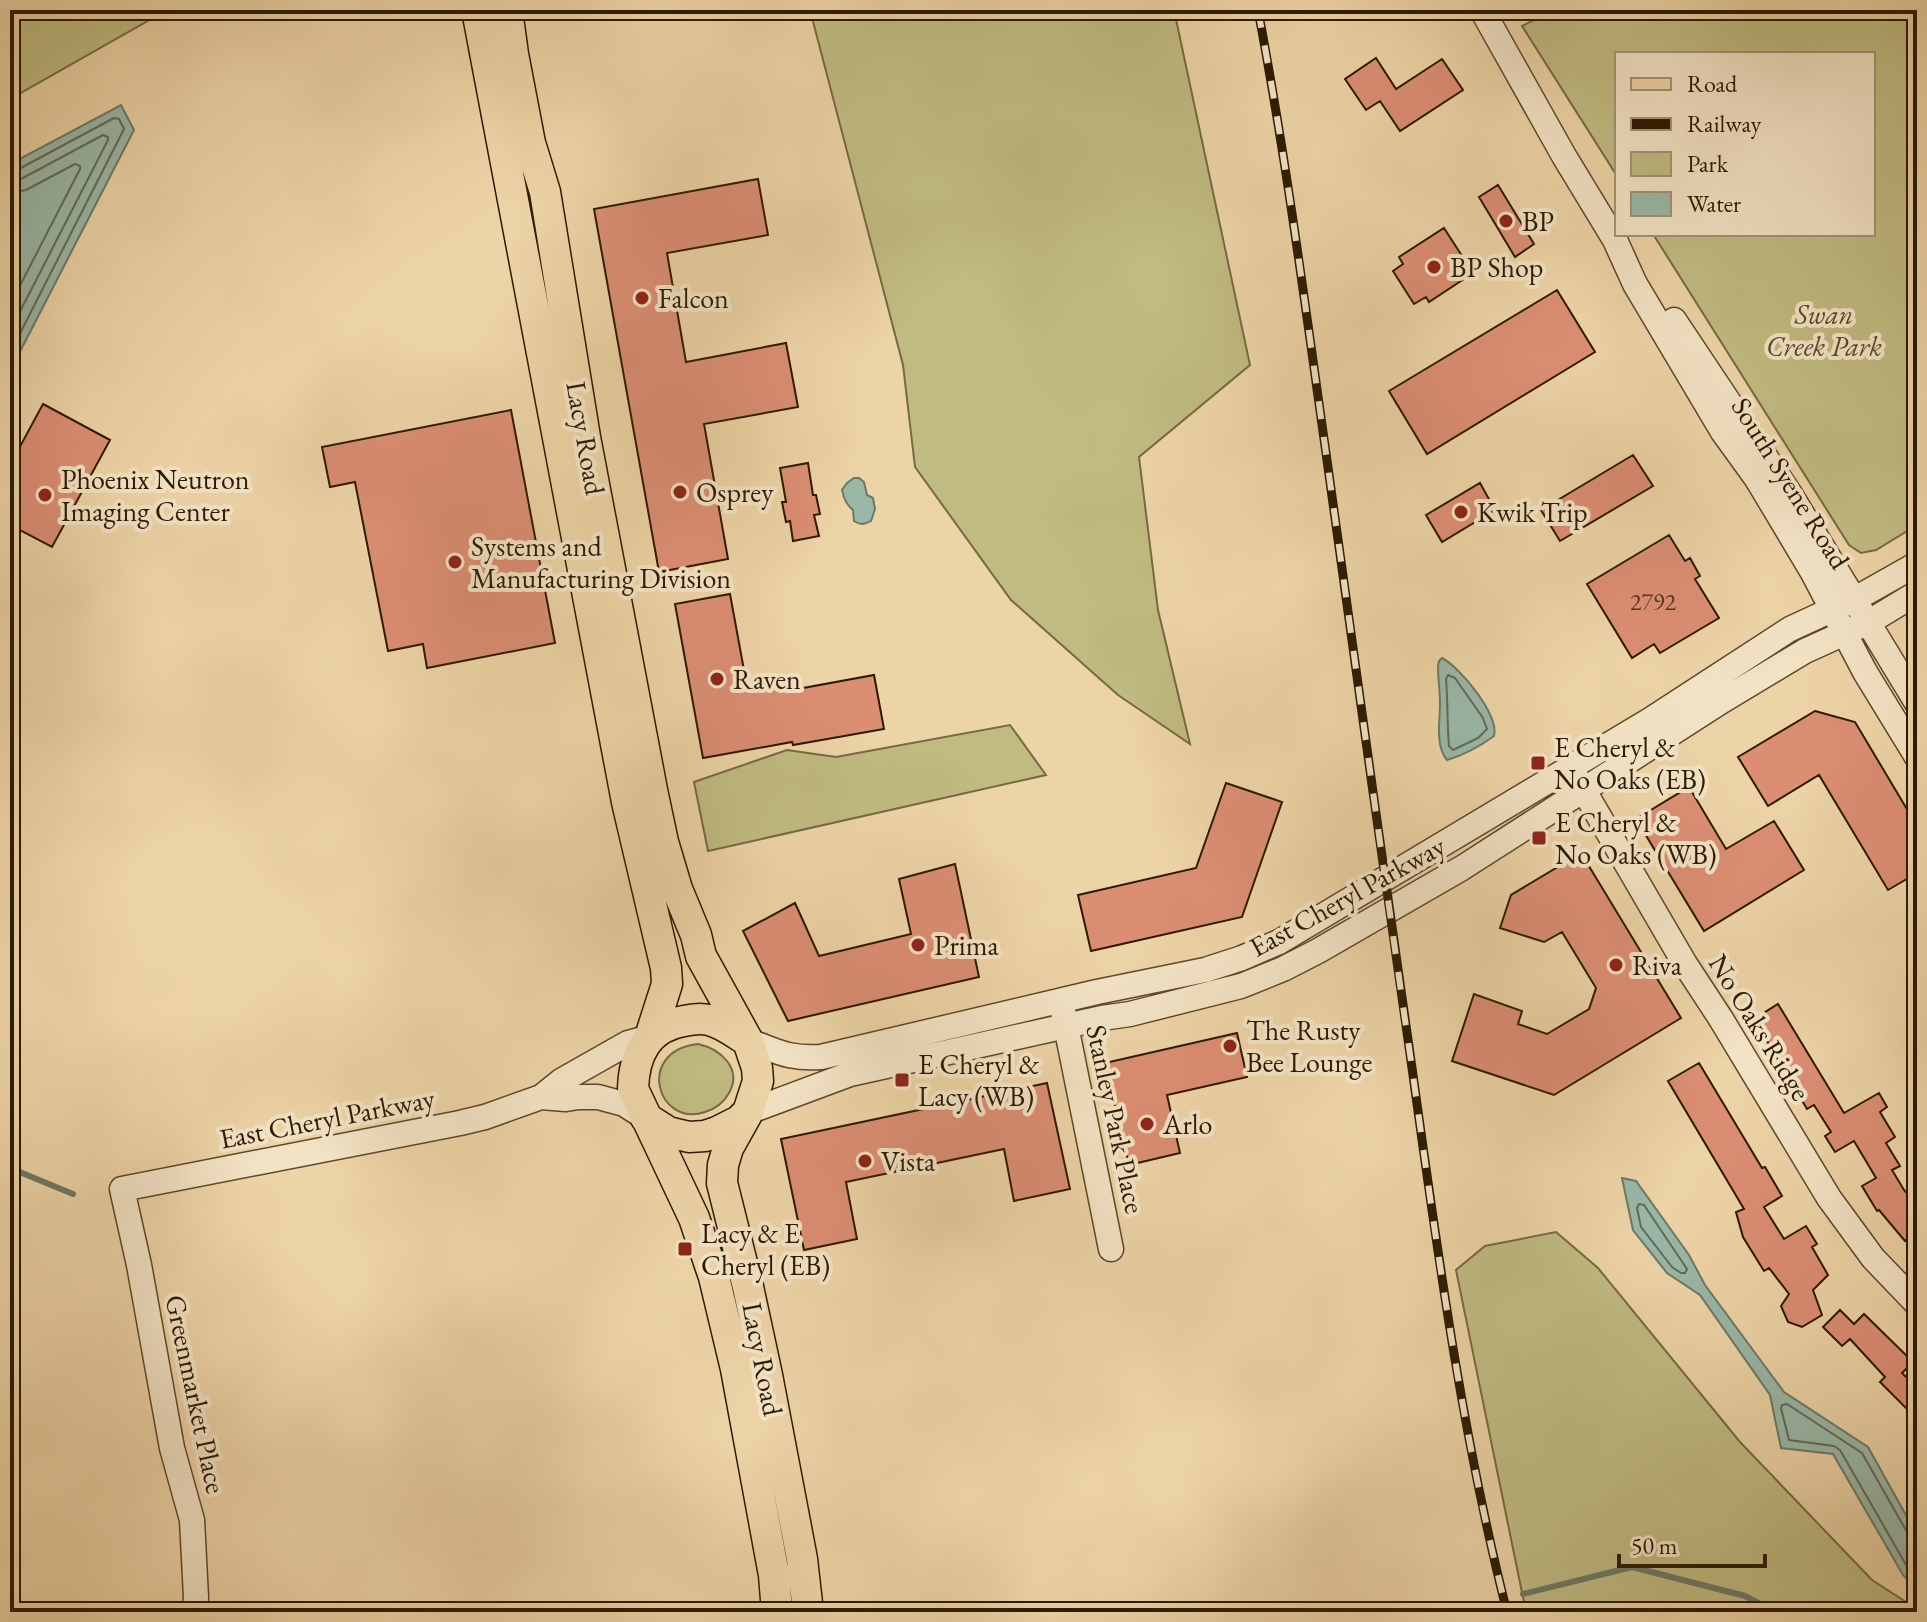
<svg xmlns="http://www.w3.org/2000/svg" width="1927" height="1622" font-family="'EB Garamond',serif">
  <rect width="100%" height="100%" fill="#edd4a6"/>
  <filter id="stains"><feTurbulence type="fractalNoise" baseFrequency=".0025" numOctaves="4"/><feColorMatrix values="0 0 0 0 .2 0 0 0 0 .09 0 0 0 0 .02 0 0 0 .5 -.17"/></filter>
  <radialGradient id="worn" r=".72"><stop offset=".6" stop-color="#630" stop-opacity="0"/><stop offset="1" stop-color="#630" stop-opacity=".3"/></radialGradient>
  <path fill="#c0bb81" stroke="#766a42" stroke-width="2" d="M10 10H167L10 99Z
    M810 10H1174L1250 365 1139 457 1158 610 1190 744 1118 695 1011 600 915 467 903 365Z
    M1554 10H1917V525L1876 550 1861 553 1849 545 1653 234H1873V54H1617V176L1522 26Z
    M1010 725 1046 775 708 851 694 782 787 750 836 757Z
    M698 1044C720 1049 743 1068 729 1093 724 1102 715 1109 705 1112 657 1128 635 1051 698 1044Z
    M1556 1232 1598 1268 1740 1442 1872 1580 1917 1609V1612H1526L1456 1270 1485 1246Z"/>
  <path fill="#99b8a8" stroke="#6d7966" stroke-width="2" d="M121 105 134 130 10 371V164Z
    M854 478H859L864 482 867 495 873 498 875 509 871 521C864 525 860 525 854 521L853 510C846 504 844 499 842 490L847 483Z
    M1442 658C1461 668 1499 715 1494 736 1479 747 1464 755 1447 760 1435 746 1440 721 1440 704 1440 691 1438 679 1438 666L1439 661Z
    M1622 1178 1636 1181 1689 1255 1705 1285 1784 1392 1868 1447 1917 1535V1589L1903 1575 1833 1454 1781 1448 1770 1395 1700 1295 1667 1273 1633 1230Z"/>
  <g fill="none" stroke-linecap="round" stroke-linejoin="round">
    <path stroke="#626955" stroke-width="2" d="M10 171 17 170 114 118 119 119 124 129 10 353
      M10 181 21 179 103 135 108 137V140L10 331
      M10 193 26 190 75 164 80 166V169L10 305
      M1448 675 1455 678 1483 718 1487 729 1478 738 1453 750 1449 746C1447 724 1448 702 1446 679Z
      M1639 1204 1644 1205 1687 1269 1685 1273H1681L1672 1267 1641 1227 1637 1208Z
      M1917 1537 1911 1536 1907 1532 1862 1453 1787 1404 1782 1405 1781 1408 1789 1440 1834 1446 1840 1450 1909 1570 1917 1578"/>
    <path stroke="#6d7966" stroke-width="6" d="M10 1168 73 1194
      M1523 1594 1632 1567 1745 1596 1776 1612
      M1462 1612 1479 1605"/>
  </g>
  <path fill="#dc8e73" stroke="#2b1a02" stroke-width="2" d="M1376 58 1396 89 1442 59 1463 90 1400 131 1380 101 1366 110 1345 79Z
    M758 179 768 235 667 253 686 362 786 343 798 407 704 424 728 559 659 572 594 209Z
    M1498 185 1534 244 1515 257 1479 197Z
    M1444 228 1473 273 1429 302 1426 297 1414 304 1393 271 1403 264 1399 257Z
    M1557 290 1595 352 1427 454 1389 391Z
    M43 404 110 440 52 547 10 525V465Z
    M511 410 555 643 427 668 423 644 388 651 355 482 330 487 322 447Z
    M1633 455 1653 486 1560 541 1541 510Z
    M808 463 813 495H816L820 514 814 515 819 536 793 541 790 521 786 522 782 502H786L780 468Z
    M1480 483 1495 510 1442 542 1426 515Z
    M1669 535 1685 561 1690 558 1700 576 1695 579 1719 618 1660 653 1654 644 1632 658 1587 584Z
    M730 594 748 692 790 684 792 690 874 675 884 729 793 745 792 742 703 758 675 604Z
    M1815 711 1855 722 1917 826V873L1888 890 1819 775 1768 806 1738 757Z
    M1226 783 1282 802 1242 917 1091 951 1078 895 1196 868Z
    M1689 787 1726 849 1774 821 1804 870 1704 931 1636 819Z
    M1581 853 1681 1018 1554 1095 1452 1061 1474 994 1522 1011 1518 1024 1547 1034 1589 1009 1596 988 1562 932 1544 942 1500 928 1511 895Z
    M955 864 979 977 788 1021 743 931 795 903 819 956 911 934 899 879Z
    M1778 1004 1844 1113 1879 1093 1887 1107 1880 1112 1895 1137 1886 1143 1900 1166 1892 1170 1904 1190 1917 1205V1231L1905 1241 1879 1210 1877 1211 1862 1186 1876 1178 1854 1141 1835 1152 1825 1136 1831 1132 1814 1105 1807 1109 1754 1019Z
    M1237 1033 1247 1077 1167 1095 1180 1153 1129 1165 1105 1063Z
    M1699 1063 1762 1168 1765 1167 1782 1196 1764 1207 1784 1239 1806 1226 1817 1244 1812 1247 1828 1275 1813 1290 1822 1315 1802 1327 1788 1322 1781 1306 1789 1294 1769 1268 1764 1271 1743 1237 1736 1212 1744 1209 1668 1081Z
    M1047 1083 1070 1189 1014 1201 1004 1149 846 1182 857 1239 804 1250 781 1139Z
    M1840 1310 1854 1324 1864 1314 1913 1362 1902 1373 1917 1388V1419L1880 1382 1885 1377 1850 1339 1842 1346 1823 1327Z"/>
  <g fill="none" stroke-linecap="round" stroke-linejoin="round">
    <g stroke="#5c482b" stroke-width="27">
      <path id="minor" d="M1482 10 1564 156 1615 240 1635 284 1723 432 1757 479 1812 571 1865 672 1917 757
        M1674 320 1790 494 1917 703
        M1576 777 1685 964 1721 1019 1829 1198 1873 1258 1917 1304
        M1063 1011 1111 1249
        M748 1041C778 1051 787 1059 821 1057L1097 992 1205 970 1242 958 1279 942 1650 720 1790 629 1855 599 1917 564
        M541 1097 566 1099 578 1097H598L624 1104 646 1118
        M748 1112 850 1074 1102 1018 1130 1014 1241 986 1283 969 1318 951 1462 868 1722 701 1805 651 1869 622 1917 593
        M195 1612 196 1597 192 1520 172 1448 139 1265 122 1189 460 1123 485 1117 541 1097 561 1081 628 1043 650 1037"/>
    </g>
    <g stroke="#2b1a02" stroke-width="33">
      <path id="major" d="M477 10 627 802 666 968 667 984 650 1037
        M507 10 513 54 530 143 545 192 585 437 652 790 663 842 677 889 696 935 701 956 748 1041 757 1068 758 1081 748 1112 739 1121 717 1132 705 1136 689 1137 668 1132 646 1118
        M748 1041C735 1033 723 1023 709 1020 701 1018 692 1019 684 1021 647 1027 634 1055 633 1089L694 1218 714 1277 736 1369 774 1575 777 1612
        M747 1114 728 1148 723 1165 722 1183 748 1287 767 1375 802 1559 808 1612"/>
    </g>
    <use href="#minor" stroke="#f3e3c5" stroke-width="24"/>
    <use href="#major" stroke="#edd4a6" stroke-width="30"/>
    <g stroke="#2b1a02" stroke-width="9">
      <path id="rail" d="M1258 10C1286 157 1305 305 1326 453 1355 660 1383 868 1413 1075 1438 1255 1462 1435 1507 1612"/>
    </g>
    <use href="#rail" stroke="#f3e3c5" stroke-width="6" stroke-dasharray="18" stroke-linecap="butt"/>
  </g>
  <g fill="#8f2418" stroke="#f3e3c5" stroke-width="3">
    <circle cx="1506" cy="221" r="8"/>
    <circle cx="1434" cy="267" r="8"/>
    <circle cx="642" cy="298" r="8"/>
    <circle cx="680" cy="492" r="8"/>
    <circle cx="45" cy="495" r="8"/>
    <circle cx="1461" cy="512" r="8"/>
    <circle cx="455" cy="562" r="8"/>
    <circle cx="717" cy="679" r="8"/>
    <rect x="1530" y="755" width="16" height="16" rx="4"/>
    <rect x="1531" y="830" width="16" height="16" rx="4"/>
    <circle cx="918" cy="945" r="8"/>
    <circle cx="1616" cy="965" r="8"/>
    <circle cx="1230" cy="1046" r="8"/>
    <rect x="894" y="1072" width="16" height="16" rx="4"/>
    <circle cx="1147" cy="1124" r="8"/>
    <circle cx="865" cy="1161" r="8"/>
    <rect x="677" y="1241" width="16" height="16" rx="4"/>
  </g>
  <g text-anchor="middle" dominant-baseline="central" stroke-width="8" stroke-linejoin="round" paint-order="stroke">
    <g font-size="24" fill="#57371e">
      <text x="1653" y="601">2792</text>
    </g>
    <g font-size="28" fill="#2b1a02" stroke="#f3e3c5" text-anchor="start">
      <text x="1522" y="221">BP</text>
      <text x="1450" y="267">BP Shop</text>
      <text x="658" y="298">Falcon</text>
      <text x="61" y="479">Phoenix Neutron<tspan x="61" dy="32">Imaging Center</tspan></text>
      <text x="696" y="492">Osprey</text>
      <text x="1477" y="512">Kwik Trip</text>
      <text x="471" y="546">Systems and<tspan x="471" dy="32">Manufacturing Division</tspan></text>
      <text x="733" y="679">Raven</text>
      <text x="1554" y="747">E Cheryl &amp;<tspan x="1554" dy="32">No Oaks (EB)</tspan></text>
      <text x="1555" y="822">E Cheryl &amp;<tspan x="1555" dy="32">No Oaks (WB)</tspan></text>
      <text x="934" y="945">Prima</text>
      <text x="1632" y="965">Riva</text>
      <text x="1246" y="1030">The Rusty<tspan x="1246" dy="32">Bee Lounge</tspan></text>
      <text x="918" y="1064">E Cheryl &amp;<tspan x="918" dy="32">Lacy (WB)</tspan></text>
      <text x="1163" y="1124">Arlo</text>
      <text x="881" y="1161">Vista</text>
      <text x="701" y="1233">Lacy &amp; E<tspan x="701" dy="32">Cheryl (EB)</tspan></text>
    </g>
    <g font-size="28" font-style="italic" fill="#584a28" stroke="#f3e3c5">
      <text x="1824" y="314">Swan<tspan x="1824" dy="32">Creek Park</tspan></text>
    </g>
    <g font-size="28" fill="#2b1a02" stroke="#f3e3c5">
      <text transform="translate(586 438) rotate(80)">Lacy Road</text>
      <text transform="translate(1791 483) rotate(58)">South Syene Road</text>
      <text transform="translate(1347 896) rotate(-29)">East Cheryl Parkway</text>
      <text transform="translate(1760 1027) rotate(58)">No Oaks Ridge</text>
      <text transform="translate(327 1118) rotate(-11)">East Cheryl Parkway</text>
      <text transform="translate(1116 1119) rotate(78)">Stanley Park Place</text>
      <text transform="translate(763 1359) rotate(79)">Lacy Road</text>
      <text transform="translate(196 1394) rotate(78)">Greenmarket Place</text>
    </g>
  </g>
  <rect width="1927" height="1622" fill="none" stroke="#edd4a6" stroke-width="40"/>
  <rect x="12" y="12" width="1903" height="1598" fill="none" stroke="#2b1a02" stroke-width="4"/>
  <rect x="20" y="20" width="1887" height="1582" fill="none" stroke="#2b1a02" stroke-width="2"/>
  <rect x="1615" y="52" width="260" height="184" fill="#f3e3c5" stroke="#a39377" stroke-width="2"/>
  <rect x="1631" y="78" width="40" height="12" fill="#edd4a6" stroke="#a39377" stroke-width="2"/>
  <text x="1687" y="92" font-size="24" fill="#2b1a02">Road</text>
  <rect x="1631" y="118" width="40" height="12" fill="#2b1a02" stroke="#a39377" stroke-width="2"/>
  <text x="1687" y="132" font-size="24" fill="#2b1a02">Railway</text>
  <rect x="1631" y="152" width="40" height="24" fill="#c0bb81" stroke="#a39377" stroke-width="2"/>
  <text x="1687" y="172" font-size="24" fill="#2b1a02">Park</text>
  <rect x="1631" y="192" width="40" height="24" fill="#99b8a8" stroke="#a39377" stroke-width="2"/>
  <text x="1687" y="212" font-size="24" fill="#2b1a02">Water</text>
  <path d="M1619 1554v12h146v-12" fill="none" stroke="#2b1a02" stroke-width="4"/>
  <text x="1631" y="1554" font-size="24" fill="#2b1a02" stroke="#f3e3c5" stroke-width="6" paint-order="stroke">50 m</text>
  <rect width="100%" height="100%" filter="url(#stains)"/>
  <rect width="100%" height="100%" fill="url(#worn)"/>
</svg>
